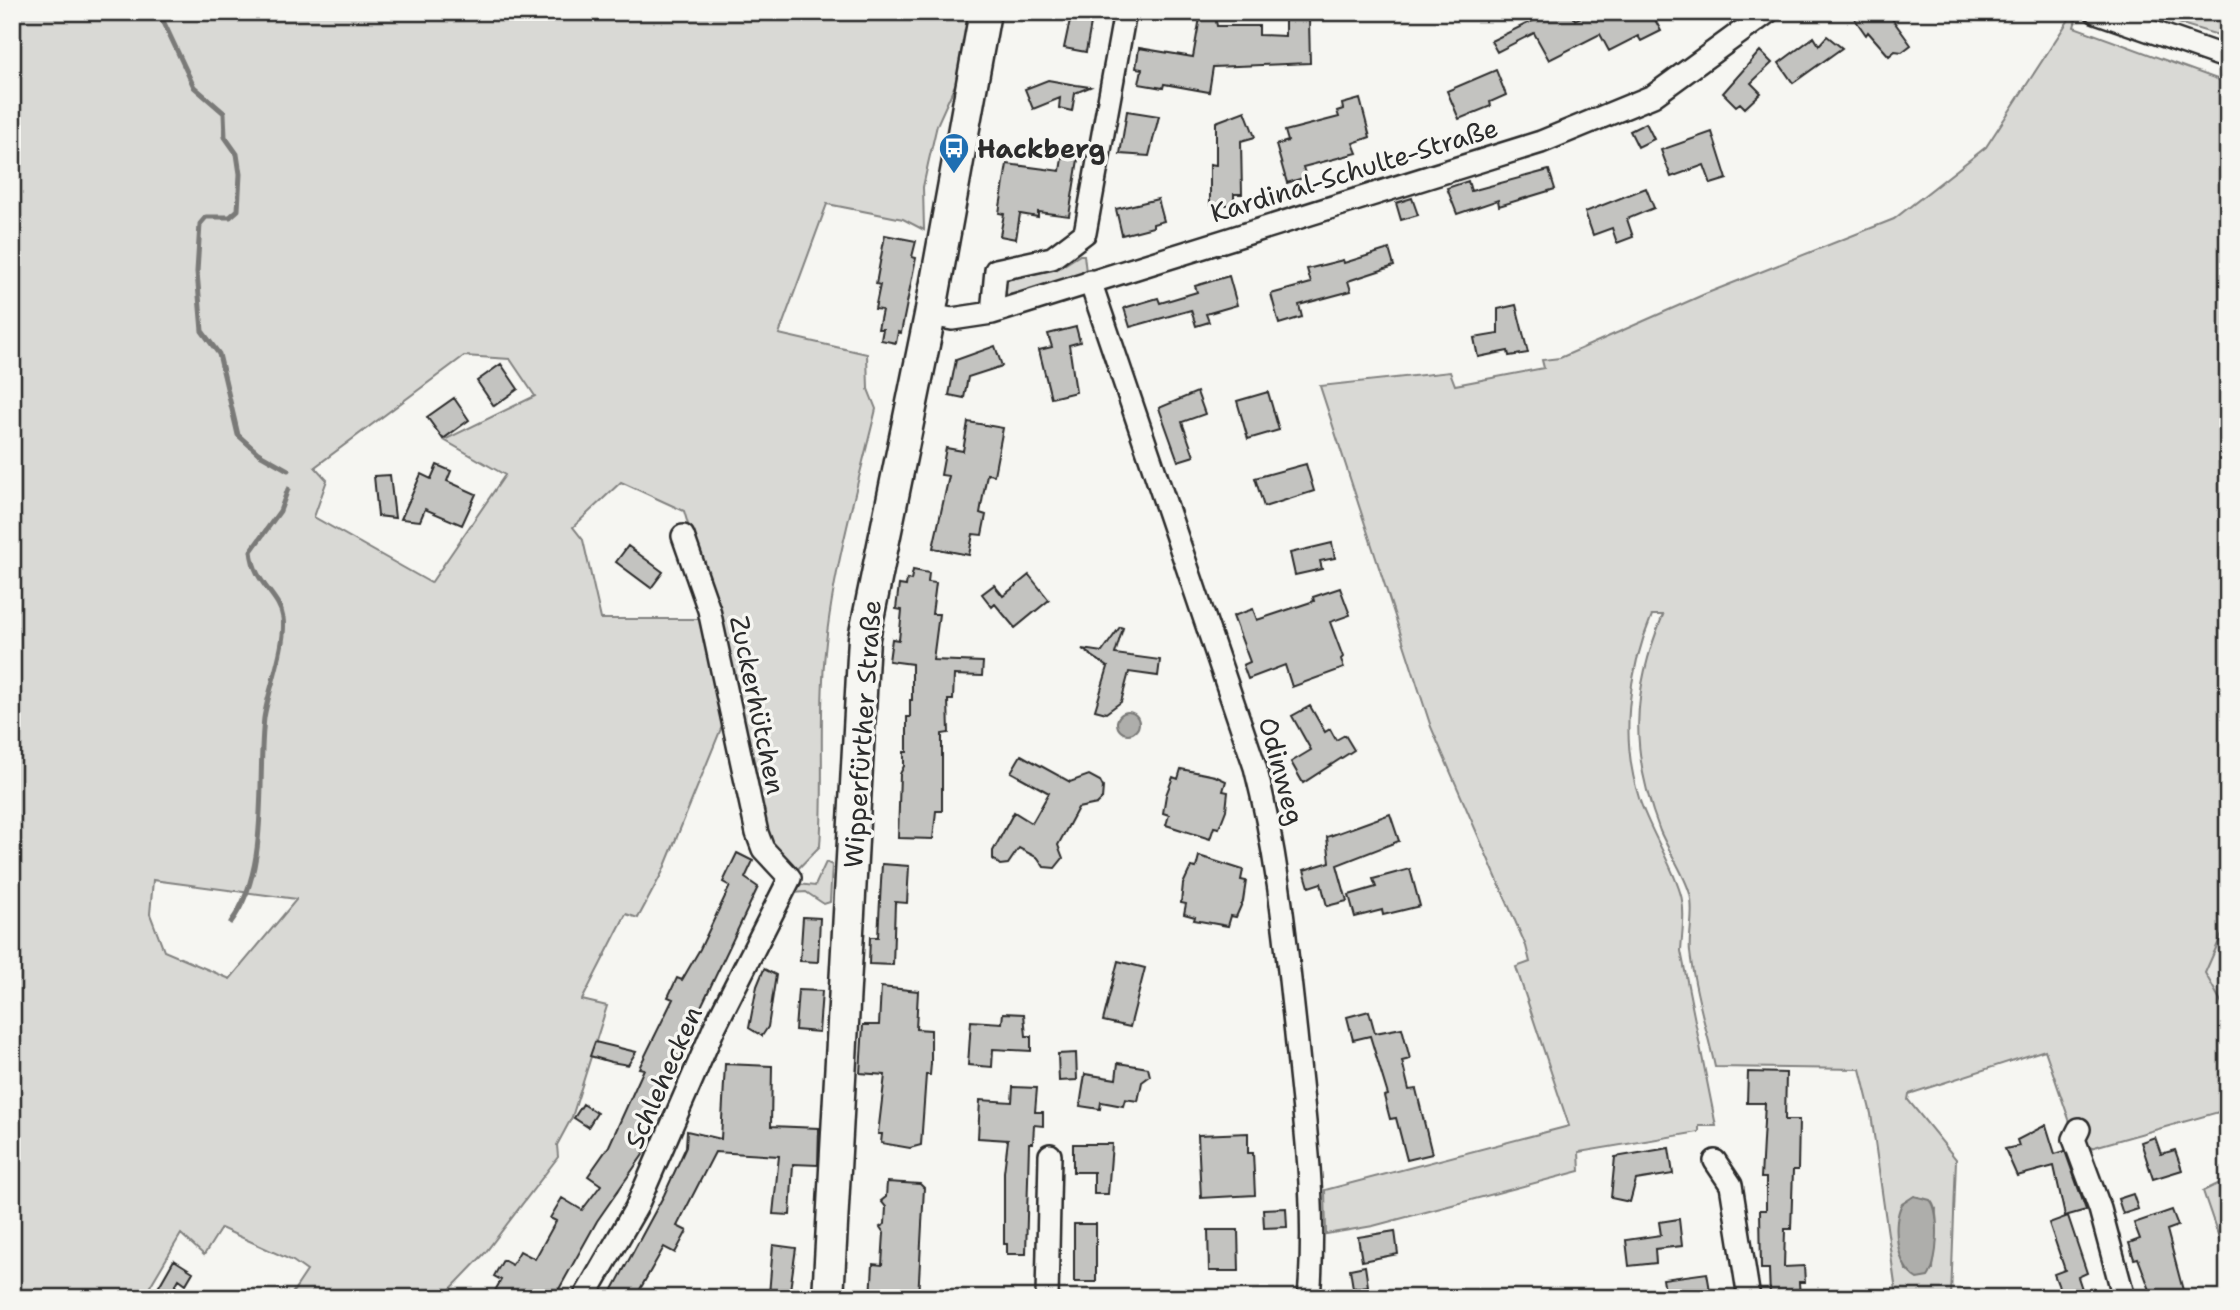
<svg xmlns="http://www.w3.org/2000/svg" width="2240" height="1310" font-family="'Shantell Sans',sans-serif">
  <rect width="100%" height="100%" fill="#f6f6f2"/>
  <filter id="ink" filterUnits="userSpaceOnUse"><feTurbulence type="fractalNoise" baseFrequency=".0143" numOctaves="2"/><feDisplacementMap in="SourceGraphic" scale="14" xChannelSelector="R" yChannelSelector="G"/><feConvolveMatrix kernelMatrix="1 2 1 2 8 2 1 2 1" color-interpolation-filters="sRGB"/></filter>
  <g filter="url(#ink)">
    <path fill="#e7e7e3" d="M2228 921V1014L2205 973Z"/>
    <path fill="#d9d9d5" stroke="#828280" stroke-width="2" fill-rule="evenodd" d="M12 12H969L956 83 937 125 928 164 923 187 924 230 903 219 827 204 779 334 867 354 868 389 876 409C855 497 827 589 823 680 820 736 824 791 820 846L792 875 766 844 711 602 684 511 621 482 573 527 583 540 601 619H706L727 714 663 871 638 918 626 914 582 1000 607 1006 572 1117 557 1145 558 1157 485 1253 442 1298H289L307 1271 293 1261 221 1228 204 1255 181 1234 149 1288 164 1298H12ZM464 356 510 359 535 396 444 440 505 475 431 583 314 517 327 480 315 467ZM153 880 296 899V900L230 979 164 951 150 914Z
      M2149 12H2228V38L2148 14Z
      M2070 18 2076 20 2074 27 2228 83V921L2205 973 2228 1014V1116L2222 1111 2080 1151 2045 1050 1909 1094 1908 1100 1956 1159 1951 1298H1897L1871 1114 1860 1069 1715 1067C1707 1030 1694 990 1690 952 1688 933 1695 914 1690 894 1684 873 1669 852 1660 831 1630 753 1631 692 1663 615H1652C1628 672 1620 738 1639 798 1650 831 1670 860 1680 892 1686 910 1682 932 1681 951L1716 1126H1699V1132L1579 1152 1580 1171 1373 1226 1326 1234 1325 1190 1569 1126 1516 967 1530 962 1526 946 1431 727 1320 386 1450 372 1455 385 1544 368 1542 360 1560 358 1705 294 1894 219 1986 147ZM1936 1209 1933 1270H1906L1897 1221Z
      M1080 255H1084L1086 272C1070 279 1014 302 1001 292L1006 280 1059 268Z
      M826 862 832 865 830 902 824 904 806 892 792 893 798 884 815 886Z
      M2228 1179V1264L2203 1191Z"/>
    <path fill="#aeaeab" stroke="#7a7a78" stroke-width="2" d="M1117 723a11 11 0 1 1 22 0a11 11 0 1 1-22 0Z
      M1914 1196 1930 1200C1941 1210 1938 1265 1928 1277L1917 1279C1897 1267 1891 1224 1902 1204Z"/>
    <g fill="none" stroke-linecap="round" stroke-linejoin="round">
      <path stroke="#7a7a78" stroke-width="5" d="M159 12 194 87 224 113 225 137 237 154 240 174 238 210 230 217H206L200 224 197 272 202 331 219 354 238 435 258 453 288 470
        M231 922C270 870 257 781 264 718 268 691 287 643 283 618 280 595 254 584 251 551L280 511 288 489"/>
    </g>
    <path fill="#c3c3c0" stroke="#2b2b2b" stroke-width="2" d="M1201 12H1214L1217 26H1259V35L1285 36V20L1309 19 1310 63 1213 67 1209 92 1164 84 1163 88 1139 84 1142 69 1136 68 1139 48 1193 57Z
      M1551 12H1571L1575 20 1591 12H1651L1661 31 1641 41 1638 36 1609 51 1600 34 1549 60 1534 33 1497 52 1491 41Z
      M1850 12H1887L1911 45 1902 52 1895 51 1889 56 1868 32 1866 35Z
      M1071 15 1092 18 1086 52 1064 48Z
      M1827 36 1842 48 1793 83 1779 63 1814 37 1819 45Z
      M1760 51 1772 63 1751 83 1761 93 1745 108 1740 103 1736 106 1723 93Z
      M1496 70 1506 95 1490 102 1491 106 1459 119 1447 91Z
      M1048 80 1076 85 1090 87 1075 93 1072 111 1059 108 1060 98 1033 109 1025 89Z
      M1360 99 1370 137 1353 143 1357 153 1303 167 1306 177 1287 183 1276 145 1288 141 1285 131 1339 117 1337 111 1343 109 1342 104Z
      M1127 111 1159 116 1149 156 1120 154Z
      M1245 111 1255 137 1241 141 1242 194H1234V205H1210V164L1216 165V122Z
      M1646 123 1654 139 1638 147 1630 131Z
      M1712 132 1727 179 1711 184 1704 165 1671 177 1661 150Z
      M1064 146 1080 147 1069 216 1038 212V217L1020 214 1016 239 1000 236 1004 214 999 213 1007 164 1060 171Z
      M1549 170 1555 189 1499 206 1498 200 1457 214 1447 188 1468 181 1471 191Z
      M1646 188 1654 208 1627 219 1633 237 1617 243 1612 228 1593 235 1585 212Z
      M1412 198 1418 215 1401 220 1396 203Z
      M1158 199 1164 221 1153 224V227L1122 235 1116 209Z
      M885 235 916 241 912 257 916 258 901 333 898 332 896 343 881 340 883 329H878L882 310 875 309 880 285 876 284Z
      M1389 249 1394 266 1348 281 1351 291 1299 305 1302 317 1279 324 1271 294 1311 283 1307 269 1343 260 1344 263Z
      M1229 276 1237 305 1206 314 1209 322 1196 326 1191 310 1130 327 1124 308 1158 298 1160 303 1197 292 1195 286Z
      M1516 305 1528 353 1509 356 1508 351 1478 357 1474 338 1498 334V309Z
      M1076 327 1080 342 1069 345 1076 392 1051 398 1039 350 1052 347 1048 334Z
      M995 346 1002 366 968 377 964 398 949 395 956 360Z
      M501 364 518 389 494 406 477 381Z
      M1197 392 1205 414 1182 422 1194 456 1178 461 1159 408Z
      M1268 392 1279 430 1248 439 1237 401Z
      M454 398 469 420 443 439 427 417Z
      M968 422 1003 428 994 475 987 474 980 513 986 515 982 535 973 534 969 555 933 548 949 476 941 475 946 448 963 451Z
      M1306 464 1314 491 1264 507 1255 478Z
      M437 465 451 471 447 481 476 494 462 525 425 509 420 521 401 519 421 474 431 479Z
      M390 475 395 518 378 516 374 476Z
      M1332 543 1335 558 1320 561 1322 569 1295 575 1290 553Z
      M628 546 663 572 651 588 616 562Z
      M913 570 929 573 928 582 936 583 932 614H939L933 660 983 662 982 676 954 675 953 700H948L949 733 942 734V811H936L933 839 898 838 900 774 904 766V752H907V717H910V700H912V664L889 661 892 639 899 640 902 610 896 609 899 585 906 586 907 579 911 580Z
      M1029 575 1049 600 1015 628 995 604 992 607 982 594 994 585 1003 596Z
      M1340 588 1350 615 1330 622 1343 657 1341 659 1344 668 1292 687 1285 665 1248 679 1243 665 1250 662 1233 616 1253 609 1257 620 1314 601 1313 597Z
      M1120 627 1123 628 1115 654 1160 660 1158 676 1129 672 1121 702 1106 713 1095 710 1108 667 1082 649 1102 652Z
      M1310 706 1325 732 1330 729 1336 740 1345 735 1354 750 1303 783 1291 762 1311 750 1292 716Z
      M1021 755 1070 782 1089 775 1100 781 1103 787 1102 799 1097 804 1078 808 1058 845 1063 858 1055 868 1044 867 1038 858 1019 848 1008 864 1000 865 993 859V851L1014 812 1032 823 1049 793 1011 772Z
      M1181 769 1215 776 1226 781 1223 791 1228 792 1226 810 1219 828 1214 827 1210 839 1166 825 1169 815 1163 813 1166 795 1173 777 1178 779Z
      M1390 814 1399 841 1337 865 1347 901 1327 906 1321 883 1309 887 1304 870 1330 862 1327 837Z
      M737 853 753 861 745 878 758 887 648 1118 649 1121 658 1125 649 1146 597 1221 554 1298H491L501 1280 494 1276 503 1260 512 1265 520 1251 535 1259 556 1221 550 1218 562 1198 582 1210 601 1185 588 1176 609 1146 644 1069 639 1068 673 999 668 997 677 978 682 980 700 949 730 886 723 882Z
      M1199 856 1243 870 1241 880 1246 881 1243 901 1236 917 1231 916 1228 926 1194 920 1195 917 1184 914 1186 904 1181 903 1183 884 1191 867 1196 868Z
      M882 864 909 866 907 903 895 902 893 965 869 964 870 937H878Z
      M1410 869 1420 906 1383 915 1382 910 1355 917 1349 895 1376 887 1373 879Z
      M803 917 820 918 818 962 800 961Z
      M1118 961 1145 968 1130 1027 1103 1021Z
      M764 969 776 975 768 1027 762 1036 749 1028 757 986Z
      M881 987 918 991 916 1029 931 1030V1064L930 1075H926L921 1145 910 1148 881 1143 882 1134H878L885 1075 860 1073 863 1025H879Z
      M798 990 822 991 819 1032 795 1030Z
      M1369 1011 1375 1033 1402 1028 1410 1059 1402 1061 1409 1090 1416 1089 1432 1154 1407 1160 1396 1118 1390 1119 1384 1096 1388 1095 1370 1036 1353 1040 1347 1017Z
      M1003 1013 1024 1014 1026 1036H1031V1051L993 1049 992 1067 968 1065 971 1021 1002 1023Z
      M595 1042 636 1052 628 1065 611 1062 590 1056Z
      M1076 1053 1077 1080 1059 1081 1058 1054Z
      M1118 1063 1148 1068 1150 1076 1142 1082 1138 1101 1125 1099 1123 1106 1101 1102 1100 1109 1080 1106 1085 1074 1116 1079Z
      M725 1064 772 1066 771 1126 819 1128 818 1165 793 1164 790 1215 773 1214 779 1156 715 1152 677 1226 687 1231 675 1253 664 1247 635 1298H620L611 1293 664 1195 686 1147 687 1131 721 1139Z
      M1748 1072 1786 1073 1785 1120H1799L1798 1170H1793L1791 1229H1785L1784 1267 1804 1266 1805 1282H1799L1800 1298H1770L1769 1269H1761L1760 1210H1766V1178H1761L1765 1103H1747Z
      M1013 1087 1037 1088 1035 1112H1043V1126L1034 1125 1033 1143H1029L1026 1254H1007V1244H1004V1172L1008 1140 978 1138 980 1100 1012 1102Z
      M583 1104 597 1113 588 1127 574 1118Z
      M2046 1125 2055 1154 2065 1151 2086 1210 2065 1216 2054 1166 2017 1176 2005 1149 2019 1146 2017 1140Z
      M1248 1133V1153H1253L1255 1195 1201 1198 1198 1135Z
      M2155 1137 2161 1154 2175 1150 2182 1170 2153 1179 2141 1142Z
      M1073 1144H1112L1108 1194H1094V1172H1073Z
      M1669 1148 1673 1174 1636 1180 1630 1202 1611 1198 1615 1157Z
      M887 1182 920 1184 924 1188 918 1298H871L873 1264 882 1265 884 1233 880 1227 885 1224 886 1207 881 1201 886 1197Z
      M2133 1194 2138 1209 2123 1214 2118 1199Z
      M1286 1208 1287 1227 1264 1228 1263 1209Z
      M2172 1210 2178 1226 2167 1230 2185 1298H2153L2138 1258 2134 1259 2129 1243 2140 1239 2134 1223Z
      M2068 1216 2087 1273 2078 1277 2085 1298H2063L2054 1274 2065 1270 2049 1223Z
      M1679 1219 1682 1246 1655 1249 1656 1263 1629 1266 1626 1240 1661 1235 1659 1222Z
      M1074 1224H1096V1282H1074Z
      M1208 1230H1238L1239 1271H1209Z
      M1395 1231 1398 1254 1362 1261 1358 1237Z
      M773 1245 796 1248 789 1297 769 1295Z
      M174 1260 193 1272 186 1284 179 1279 170 1295 158 1288Z
      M1365 1266 1368 1286 1353 1288 1350 1269Z
      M1707 1273 1711 1296 1666 1298 1663 1279Z"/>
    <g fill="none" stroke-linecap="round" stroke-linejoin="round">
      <g stroke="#2b2b2b" stroke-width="26">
        <path id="street" d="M2096 12 2228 58
          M1090 281 1255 767C1278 855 1286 944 1296 1034 1305 1127 1317 1203 1309 1298
          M992 313 996 270 1052 258 1085 233 1125 12
          M930 315 952 319 992 313 1541 142 1653 96 1768 12
          M2079 1129 2074 1139 2100 1209 2124 1298
          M1715 1161 1731 1185 1749 1298
          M584 1298 636 1208 715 1026 790 878 763 849 757 833 709 610 683 536
          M1047 1298 1050 1155"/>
      </g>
      <g stroke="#2b2b2b" stroke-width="35">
        <path id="secondary" d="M828 1298 864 638 930 315 985 12"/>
      </g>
      <use href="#street" stroke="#f6f6f2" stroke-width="21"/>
      <use href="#secondary" stroke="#f6f6f2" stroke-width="30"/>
    </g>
  </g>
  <defs>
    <g id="bus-pin" transform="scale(1.575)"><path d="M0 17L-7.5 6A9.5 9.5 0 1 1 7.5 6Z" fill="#1f6fb2" stroke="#f6f6f2"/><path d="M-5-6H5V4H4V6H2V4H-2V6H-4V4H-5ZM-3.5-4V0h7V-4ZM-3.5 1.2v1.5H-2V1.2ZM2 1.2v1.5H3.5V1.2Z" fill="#fff"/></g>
  </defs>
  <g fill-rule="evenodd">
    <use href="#bus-pin" x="954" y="148"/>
  </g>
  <g text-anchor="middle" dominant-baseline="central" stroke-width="7" stroke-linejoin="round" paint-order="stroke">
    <g font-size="26" font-weight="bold" fill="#2b2b2b" stroke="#f6f6f2" text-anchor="start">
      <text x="977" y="148">Hackberg</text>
    </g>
    <g font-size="26" fill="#2b2b2b" stroke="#f6f6f2">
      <text transform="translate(1354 170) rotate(-17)">Kardinal-Schulte-Straße</text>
      <text transform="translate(758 705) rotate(78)">Zuckerhütchen</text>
      <text transform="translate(862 734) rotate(-86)">Wipperfürther Straße</text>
      <text transform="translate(1282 771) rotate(75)">Odinweg</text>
      <text transform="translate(663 1077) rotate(-66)">Schlehecken</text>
    </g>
  </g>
  <rect width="2240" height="1310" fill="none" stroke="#f6f6f2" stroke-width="42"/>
  <rect x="21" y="21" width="2198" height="1268" fill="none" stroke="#2b2b2b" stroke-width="2.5" filter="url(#ink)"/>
</svg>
